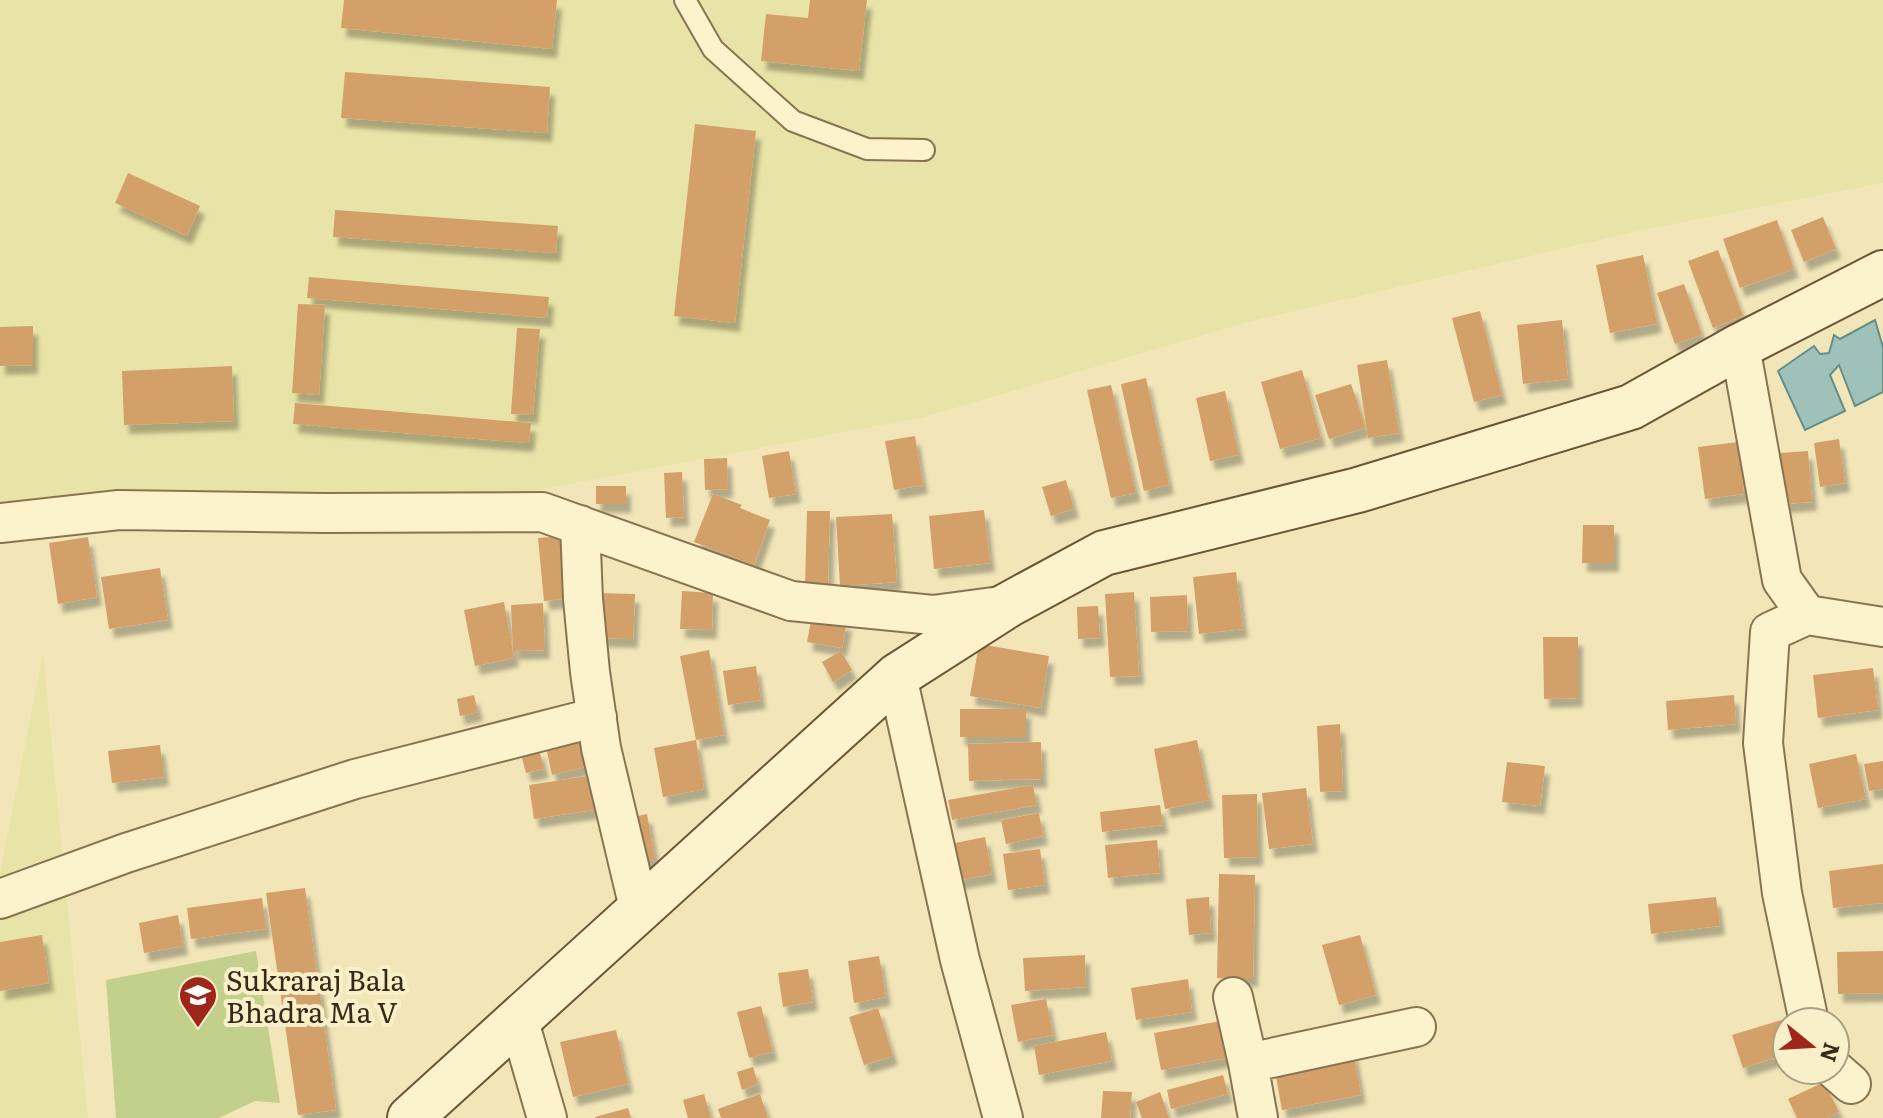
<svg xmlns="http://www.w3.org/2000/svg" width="1883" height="1118" font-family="Literata,serif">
  <defs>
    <filter id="shadow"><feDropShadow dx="5" dy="9" stdDeviation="2" flood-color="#0004"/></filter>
  </defs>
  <rect width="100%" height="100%" fill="#f2e6b9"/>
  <path fill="#e8e3a6" d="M0 0H1883V183L1633 232 1248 322 924 417 527 492 242 493 0 515Z
    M43 653 88 1118H0V873Z"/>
  <path fill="#c2d08c" d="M256 951 280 1103 255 1101 219 1118H116L106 980Z"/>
  <path fill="#9ec1ba" stroke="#658f88" stroke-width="2" d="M1875 320 1883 347V392L1855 406 1839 365 1830 375 1845 411 1805 430 1778 371 1814 346 1820 354 1829 353 1834 335 1840 339Z"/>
  <path fill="#d4a06b" filter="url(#shadow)" d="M344 0H557L552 49 341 28Z
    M810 0H867L859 71 761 61 766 14 808 18Z
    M345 72 550 87 547 133 341 118Z
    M695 124 756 131 735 323 674 316Z
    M128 173 200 206 187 236 115 203Z
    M335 210 558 226 556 253 333 237Z
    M1823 217 1836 249 1804 262 1791 230Z
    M1777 220 1794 269 1740 288 1723 239Z
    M1718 250 1743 316 1713 328 1688 261Z
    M1643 255 1657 324 1610 333 1596 265Z
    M309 277 549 297 547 318 307 298Z
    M1684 284 1702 335 1675 344 1657 293Z
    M298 304 325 305 319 395 292 393Z
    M1480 311 1502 395 1474 402 1452 318Z
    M1562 320 1568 379 1523 384 1517 325Z
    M33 326V365L0 366V327Z
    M517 328 540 329 533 415 511 414Z
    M1387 360 1399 433 1368 438 1357 365Z
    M232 366 234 421 124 425 122 371Z
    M1302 370 1321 438 1280 449 1261 382Z
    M1146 378 1169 485 1144 491 1121 384Z
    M1351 384 1366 428 1329 439 1315 395Z
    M1111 385 1136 493 1111 498 1087 390Z
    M1225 391 1239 455 1210 461 1196 398Z
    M295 403 531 423 529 443 293 424Z
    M915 436 923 485 894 490 885 441Z
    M1839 439 1845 483 1820 487 1814 443Z
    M1738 442 1744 494 1705 499 1698 447Z
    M789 451 796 494 769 498 762 456Z
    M1808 451 1812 502 1783 504 1780 453Z
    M727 458 728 489 705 490 704 459Z
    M682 472 684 517 666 518 664 473Z
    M1066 480 1074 509 1051 516 1042 487Z
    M596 486H626V504H596Z
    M713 494 742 505 740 508 770 520 754 565 694 542Z
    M984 510 990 563 934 569 929 516Z
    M807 511H830L828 584H805Z
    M892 514 897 582 840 586 836 517Z
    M1583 525H1614V563H1582Z
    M565 536 571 598 544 601 538 538Z
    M88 537 97 597 58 604 49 543Z
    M160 568 168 620 109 629 101 577Z
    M1236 572 1243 629 1199 634 1193 577Z
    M682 591 713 593 712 630 680 629Z
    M1134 592 1139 676 1110 677 1105 594Z
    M596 593 635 594 633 639 593 638Z
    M1187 595 1188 631 1151 632 1150 597Z
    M504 602 514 658 475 666 464 610Z
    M543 603 545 650 513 651 511 605Z
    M1098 606 1100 638 1078 639 1077 607Z
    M812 616 847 622 842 648 807 642Z
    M1543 637H1578V698L1544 699Z
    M979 644 1049 656 1041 708 970 696Z
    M709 650 724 735 696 740 680 656Z
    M841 651 852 670 833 682 822 662Z
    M756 666 761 700 728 705 723 671Z
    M1873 668 1878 710 1818 718 1813 675Z
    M474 695 478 712 460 716 457 699Z
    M1734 695 1736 724 1668 730 1666 701Z
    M960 709H1026V737H960Z
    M1340 724 1343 791 1320 792 1317 726Z
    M579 739 585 767 552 775 546 747Z
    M696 740 704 789 663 797 654 748Z
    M1197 740 1209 800 1165 809 1154 749Z
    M1041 742 1042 779 969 781 968 744Z
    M160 745 164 777 112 783 108 751Z
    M539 749 544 769 526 773 521 754Z
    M1856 754 1866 799 1818 808 1809 764Z
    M1883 761V789L1869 791 1864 764Z
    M1507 762 1545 766 1540 806 1502 802Z
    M594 775 599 809 534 819 529 785Z
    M1033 785 1037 805 952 820 948 800Z
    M1306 788 1313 844 1269 849 1262 793Z
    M1257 794 1258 857 1224 858 1222 795Z
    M1160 805 1163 825 1102 832 1100 812Z
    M1039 813 1043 836 1006 844 1001 820Z
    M647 814 655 860 632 864 624 819Z
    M985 837 992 874 956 881 950 844Z
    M1157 840 1160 873 1108 878 1105 845Z
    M1040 849 1045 885 1008 890 1003 854Z
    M1883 864V903L1833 908 1829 871Z
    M1219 874 1255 875 1253 978H1217Z
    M305 888 336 1110 298 1115 266 893Z
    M1209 897 1211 933 1189 935 1186 899Z
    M1716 897 1720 926 1651 934 1648 904Z
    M262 898 266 929 191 939 187 908Z
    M178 915 183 946 144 953 139 923Z
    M42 935 49 983 0 991V942Z
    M1360 935 1376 995 1339 1005 1322 945Z
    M1883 951V993L1838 994 1837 952Z
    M1085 955 1086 987 1025 991 1023 958Z
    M879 956 886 997 854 1003 848 961Z
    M808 969 813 1002 783 1007 778 973Z
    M1188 979 1192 1012 1136 1020 1131 988Z
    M1046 999 1053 1035 1018 1042 1011 1005Z
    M761 1006 773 1052 749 1058 737 1012Z
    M878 1008 893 1056 864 1065 849 1017Z
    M1788 1018 1789 1022H1787V1054L1743 1068 1732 1035Z
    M1221 1021 1228 1058 1161 1070 1154 1033Z
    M616 1030 628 1084 573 1097 560 1042Z
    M1106 1032 1112 1061 1039 1075 1034 1046Z
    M1353 1051 1361 1095 1282 1110 1274 1065Z
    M753 1067 758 1084 742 1090 737 1072Z
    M1223 1075 1228 1094 1171 1109 1167 1090Z
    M1824 1082 1839 1112 1827 1118H1797L1788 1099Z
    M1103 1091 1132 1092 1130 1118H1101Z
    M1160 1092 1169 1118H1142L1136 1102Z
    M704 1094 711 1118H688L683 1100Z
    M760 1094 768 1118H721L718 1109Z
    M628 1108 631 1118H595V1117Z"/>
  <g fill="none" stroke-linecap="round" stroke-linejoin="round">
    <g stroke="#897452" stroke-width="24">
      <path id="lane" d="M685 0 713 49 793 121 867 149 924 150"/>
    </g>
    <g stroke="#897452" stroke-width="42">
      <path id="street" d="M1740 346 1782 580 1807 615 1883 627
        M0 523 119 510 325 513 542 512 791 601 933 615 1008 605
        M580 525 583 599 590 672 601 748 639 908
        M1807 615 1770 632 1763 743 1782 893 1809 1022
        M897 676 960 960 1003 1118
        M0 899 126 853 355 779 597 717
        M1233 997 1248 1063 1416 1027
        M518 1018 547 1118
        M1248 1063 1258 1118
        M1835 1070 1851 1084"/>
    </g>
    <g stroke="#6b5536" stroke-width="48">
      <path id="secondary" d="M410 1118 897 676 1008 605 1104 553 1358 490 1631 407 1740 346 1883 273"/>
    </g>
    <use href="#lane" stroke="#fcf2cc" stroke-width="20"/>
    <use href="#street" stroke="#fcf2cc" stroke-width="38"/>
    <use href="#secondary" stroke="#fcf2cc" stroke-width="44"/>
  </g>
  <defs>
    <g id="school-pin" transform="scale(2)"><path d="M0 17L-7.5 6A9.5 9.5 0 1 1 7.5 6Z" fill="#9e271c" stroke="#f9efc9"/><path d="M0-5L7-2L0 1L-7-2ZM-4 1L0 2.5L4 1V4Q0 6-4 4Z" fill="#fff"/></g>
  </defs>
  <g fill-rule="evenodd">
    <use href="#school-pin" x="198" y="995"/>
  </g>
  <g text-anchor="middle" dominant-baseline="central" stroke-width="8" stroke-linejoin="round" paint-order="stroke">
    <g font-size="28" fill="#372a19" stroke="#f9efc9" text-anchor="start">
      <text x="226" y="979">Sukraraj Bala<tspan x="226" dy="32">Bhadra Ma V</tspan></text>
    </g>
  </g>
  <g transform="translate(1811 1046) rotate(108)"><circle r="38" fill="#f9efc9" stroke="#aba083" stroke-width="2"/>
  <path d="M0-6L14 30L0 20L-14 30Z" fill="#9e271c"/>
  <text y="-12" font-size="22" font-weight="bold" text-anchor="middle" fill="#372a19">N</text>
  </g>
</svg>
